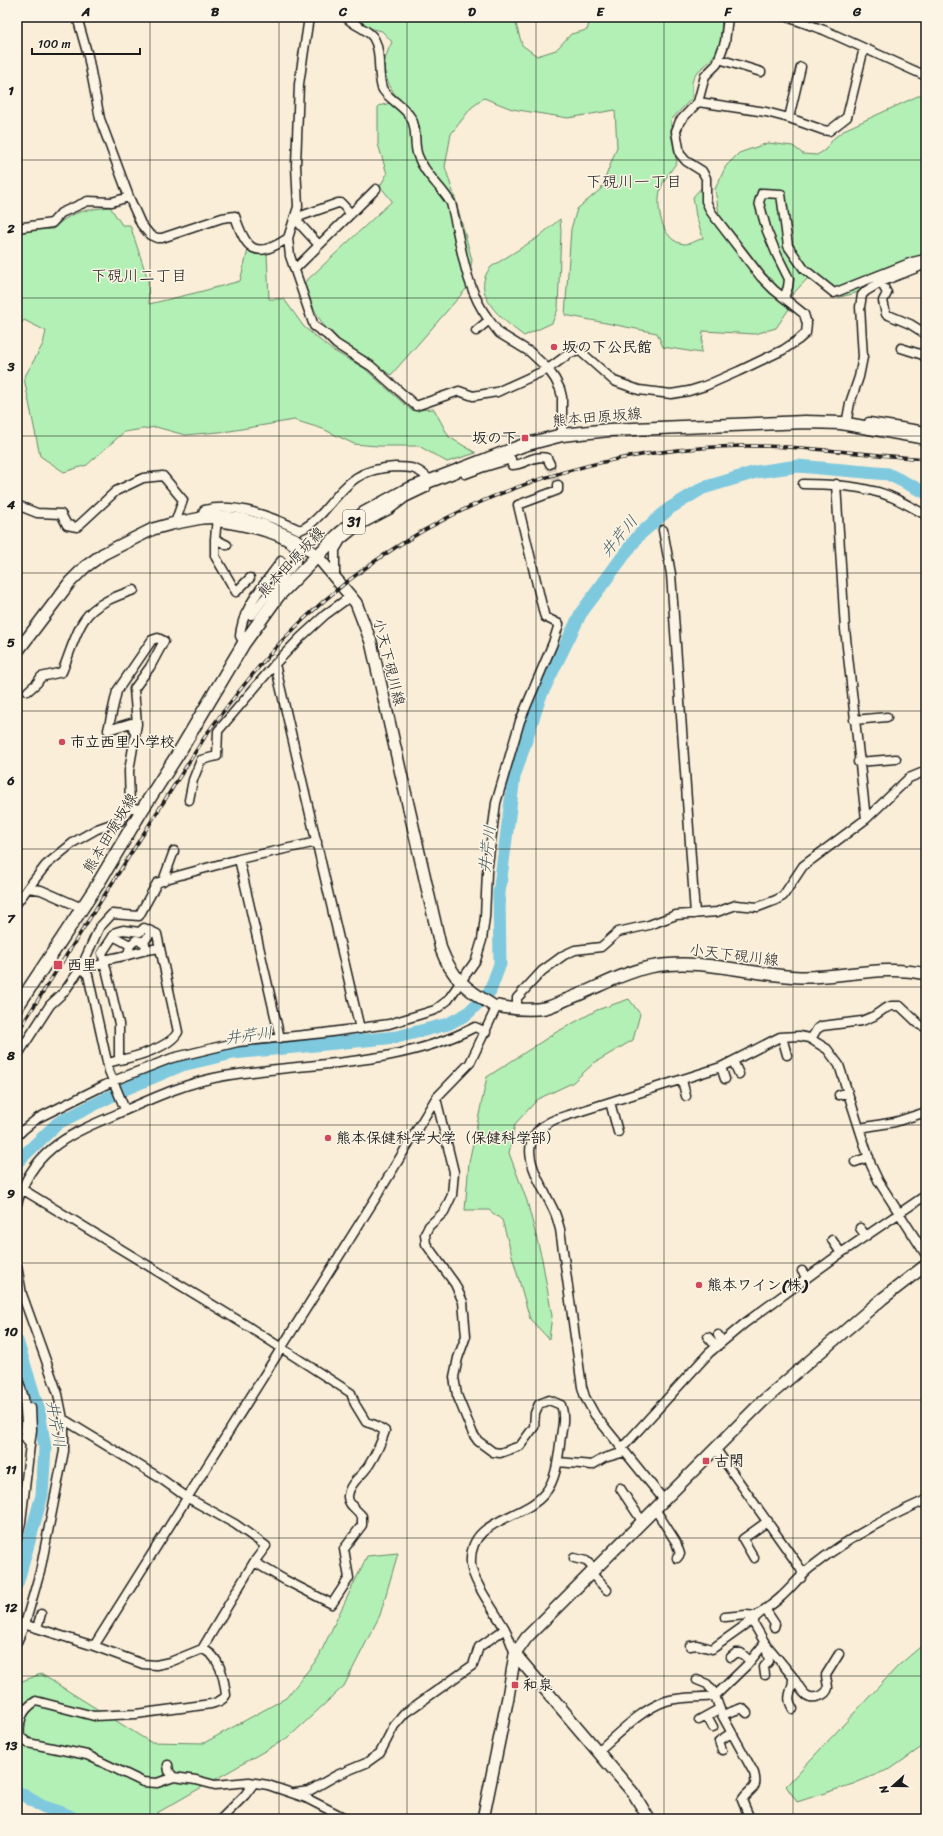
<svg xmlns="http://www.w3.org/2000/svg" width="943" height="1836" font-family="Sriracha,'Klee One',sans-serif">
  <rect width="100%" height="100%" fill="#faeed8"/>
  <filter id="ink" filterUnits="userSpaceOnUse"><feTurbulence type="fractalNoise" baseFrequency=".025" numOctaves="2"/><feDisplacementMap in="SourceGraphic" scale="8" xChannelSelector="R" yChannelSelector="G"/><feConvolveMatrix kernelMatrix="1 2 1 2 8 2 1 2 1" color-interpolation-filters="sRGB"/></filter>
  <g filter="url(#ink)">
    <path fill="#b3f0b5" stroke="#688668" d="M352 17H514L522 45 537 56 556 50 571 34 587 30 591 17H722L720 47 709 62 696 73 692 82V98L671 120V135L677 162C672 169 666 177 662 185 654 203 661 243 685 244 690 244 698 240 703 238L696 216 693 197 702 187 707 213 760 280 789 309 776 328 755 334 703 331 701 353 663 347 657 333 565 315 571 229 577 209 601 189 617 147 615 110 568 118 512 109 484 98 471 108 451 134 445 167 455 198 472 260 467 288 391 375C371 362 341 346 326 328 315 315 310 299 304 283L392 201 380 186 387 174 378 144V106L399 101C384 78 379 67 392 42L382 31 365 27Z
      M926 95V258C896 274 867 294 833 298L808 278 790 297 772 282 719 214 715 189 726 166 739 153 768 143 793 146 803 154 817 155 825 150 834 138 846 129 918 96Z
      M110 207 122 225H130L148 280 149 304 199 292 240 281 248 250 267 253 269 299H284L304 327 332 350 364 368 411 410 434 409 449 437 476 453 447 462 419 446H377L354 444 323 429 294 420 230 431 185 435 156 427 124 432 87 465 64 472 40 456 24 378 43 344 46 331 24 320 17 329V231L53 229C71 211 85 210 110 207Z
      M560 219 561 231 558 309 552 323 524 336C504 321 468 294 491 267L537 238Z
      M629 999 640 1014 633 1040 594 1063 572 1083 538 1099 515 1124 509 1153 527 1201 542 1259 552 1316 549 1339 530 1319 502 1220 489 1210H465L469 1162 487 1077 555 1033 597 1010Z
      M398 1553 380 1615 344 1686 289 1737 157 1813 160 1819H57L47 1803 17 1789V1683L41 1674 150 1742 204 1743 286 1698 318 1658 367 1556Z
      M926 1642V1744L892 1768 853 1784 797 1802 786 1786 898 1666Z"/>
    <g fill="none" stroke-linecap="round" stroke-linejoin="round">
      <path stroke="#7fc9df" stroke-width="13" d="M17 1162 58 1123 125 1089 182 1065 233 1053 397 1037 448 1024 467 1014 490 991 500 964 499 893 514 777 540 697 581 613 639 535 670 508 703 488 756 472 798 466 888 474 926 493
        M17 1341 39 1411 45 1448 42 1495 17 1584
        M17 1792C27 1796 33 1802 42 1806 54 1811 64 1812 75 1819"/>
      <path stroke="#d9cebc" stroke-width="8" stroke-dasharray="8 4" stroke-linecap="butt" d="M550 464 558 485"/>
      <g stroke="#1c1c1c" stroke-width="11">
        <path id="street" d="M77 17 88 56 100 119 129 197 141 224 150 235 157 238H162L222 218 235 216C246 250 255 260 288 238
          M309 17 299 84 296 165 298 207 288 238 290 256 314 326 327 335 336 344 371 366 416 406 459 391 473 396 497 392 548 369 570 353 580 351 614 381 639 390 671 394 689 391 705 386 739 371 783 350 798 340 806 333 807 324 804 314 774 290 761 277 711 212 706 201V178L702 171 686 161 680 154 676 131 680 121 698 102 705 76 717 64 725 42 728 17
          M346 17C354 26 366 28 373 37 382 51 377 72 382 88 386 98 404 105 411 118 418 129 413 144 418 156 425 175 441 186 451 203 461 242 464 287 489 320
          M787 17 824 30 926 76
          M719 59 761 72
          M698 102 766 112 789 118 801 67
          M789 118 823 130 829 131 847 117 864 48
          M294 220 297 221 319 245
          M297 221 301 216 338 203H341L351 214
          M17 228 52 223 61 213 88 201 112 202 129 197
          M295 269 376 189
          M881 282 887 293 883 301 886 314 910 324 926 334
          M784 298 788 287 789 279 777 255 767 231 759 202 762 193 781 194 788 246 804 269 834 293 912 262 925 259
          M476 331 489 320 499 333 530 352 548 369 555 379 560 389 562 397V435
          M901 348 923 355 926 359
          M847 419 850 403 859 377 863 357 860 307 862 295 866 291 881 282 919 267 925 260
          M869 422 926 431
          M478 465 481 468 511 459 512 465C524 465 535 454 547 458L550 464
          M465 474 481 468
          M803 484C827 484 850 485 873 491 892 495 909 506 926 515
          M836 484 845 629 866 819
          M17 505 37 513 61 514 67 525 77 527 116 491 143 478 163 476 183 500 175 523
          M202 518 204 510C235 502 272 517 300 530 310 526 315 520 323 512 347 484 356 469 395 467 411 467 420 468 430 481
          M217 518 215 539 227 545
          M217 522C237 525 273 531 290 543 293 545 295 549 298 552L296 562 263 600 252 615H245
          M663 530 671 574 695 914
          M215 539V556L236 592 250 578
          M335 576V550L341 540 357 527 389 510 405 498 426 488
          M244 643 240 636C242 607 266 583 281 561
          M275 664 360 1029
          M28 691 37 683 41 677 62 672C68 658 76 631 84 620 94 604 116 596 134 590
          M854 720 887 717
          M108 730 117 691 152 640 158 638 164 641 150 667 134 689 137 724 129 771 130 807 142 810
          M108 730 131 723 135 733
          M858 762 896 759
          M189 800 193 780 201 760 217 756 218 731 275 664 300 638 325 615 351 596
          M239 859 280 1038
          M163 881 174 851
          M28 888 46 865 74 842 97 829 120 821 130 807
          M17 903 28 888 41 890 82 908
          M113 936 130 945 136 940 144 942 151 932
          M144 942 147 950 160 948
          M128 955 147 950
          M104 960 128 955 130 945
          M105 964 102 953 116 932 123 930 140 932 144 928 157 934 178 1032C170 1047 136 1057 119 1060
          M81 968 88 975 109 1071 124 1107
          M81 968 105 964 119 1024V1060L108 1063
          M517 1009V998L542 971 564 955 575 950 601 947 618 932 649 925 676 915 717 912 736 905 758 907 776 900 783 896 803 866 866 819 909 778 926 771
          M782 1037 787 1055
          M811 1039 817 1029 822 1026 862 1021 874 1016 884 1009 891 1006H900L920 1025 926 1027
          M17 1056 50 1005 64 992 81 968 99 928 112 914 139 916 157 883 166 879 239 859 317 842
          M733 1061 739 1074
          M721 1067 725 1079
          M682 1080 686 1096
          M839 1095 848 1092
          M436 1098 454 1172 452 1195 444 1212 429 1226 425 1234 426 1244 455 1284 463 1302 466 1336 458 1358 454 1377 457 1395 473 1434 478 1441 493 1452 500 1453 520 1446 534 1427 535 1413 539 1404 549 1400 561 1405C566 1418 561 1431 560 1444 558 1460 556 1480 545 1493 523 1521 468 1517 471 1564 472 1581 496 1613 505 1629 509 1637 512 1646 515 1654
          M610 1102 618 1132
          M860 1128 895 1122 926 1112
          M17 1136 23 1130 38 1118 113 1081 172 1058 238 1042 324 1033 389 1024 435 1010 448 1000 476 960 482 940 485 917 487 872 496 803 520 721 553 643 559 624 545 617 544 614 518 505 558 490V485
          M855 1162 869 1157
          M17 1186 249 1327 351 1393 355 1404 366 1422 375 1425 385 1431C381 1443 376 1454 369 1465 363 1475 349 1483 348 1496 347 1504 357 1510 362 1516V1525L344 1549 349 1578 332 1604 285 1580 254 1562
          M17 1204C31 1153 65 1136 110 1117 147 1101 183 1083 224 1076 307 1062 398 1067 475 1027L486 1032
          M860 1228 866 1236
          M832 1240 841 1253
          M17 1266 22 1294 58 1394 64 1424V1451L40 1572 25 1624 17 1642
          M802 1271 807 1278
          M718 1335 722 1342
          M708 1337 717 1347
          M17 1376 24 1398 26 1423 25 1437 30 1445 21 1522 17 1539
          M30 1445 32 1430 31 1408
          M622 1448 709 1353 745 1323 841 1253 926 1195
          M715 1448 798 1565 802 1571 801 1578
          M558 1462 592 1465 604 1458 625 1452
          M620 1488 642 1521
          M664 1500 595 1415 585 1397 582 1387 560 1229C558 1223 557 1217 554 1211 540 1180 507 1139 556 1119L721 1067 780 1037 799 1036 809 1038 827 1049 839 1065 871 1165 879 1182 926 1255
          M655 1509 676 1542 680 1554 677 1558
          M574 1558 586 1561 594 1568
          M754 1558 743 1539 768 1521
          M590 1572 607 1590
          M765 1609 775 1624 774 1627
          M725 1617 746 1615 757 1616
          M17 1622 94 1646 143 1664 156 1665 170 1662 202 1649 254 1562 266 1546 235 1524 188 1498 160 1478 63 1419
          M37 1628 41 1614
          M765 1643 793 1677C794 1691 784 1695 793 1709
          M94 1646 375 1199 436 1098 470 1063 497 1006
          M690 1646 697 1645 712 1649 754 1619
          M202 1649C220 1655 224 1678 226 1695 223 1701 217 1702 211 1704L136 1714 94 1716 36 1701C22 1710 18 1720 20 1737L28 1743 87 1755 143 1782 157 1783 174 1777 196 1780 215 1785 249 1782 268 1785 306 1798 347 1819
          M731 1657 736 1653H741L750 1661
          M765 1675 764 1667 769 1661 767 1652 769 1648
          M793 1677C797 1683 801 1691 806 1695 813 1700 826 1696 828 1688 828 1684 826 1679 826 1675L839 1654
          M697 1680 707 1684 716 1695
          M722 1715 742 1708 747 1713
          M707 1716 713 1727
          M699 1720 719 1709
          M722 1750 719 1741 731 1733
          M597 1752C618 1734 640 1710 666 1701 681 1696 700 1698 715 1696
          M168 1765 169 1771 173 1777
          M295 1793 309 1791 337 1775 366 1763 380 1753 394 1726 405 1713 473 1665 479 1647 505 1629
          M221 1819 245 1795 254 1783
          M750 1819 742 1800C749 1788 759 1791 754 1773L722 1715 715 1696 747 1665 765 1643 754 1624V1619C762 1610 773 1605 782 1596 792 1587 800 1576 810 1568 845 1540 885 1518 926 1500"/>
      </g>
      <g stroke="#1c1c1c" stroke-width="14">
        <path id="secondary" d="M17 652 70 582 85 567 103 554 153 529 171 524 202 518 225 517 242 519 263 525 295 539 317 556 356 603 371 642 441 949C452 978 466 989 492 1005
          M497 1006C513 1009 529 1011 545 1008 553 1006 561 1002 568 999 595 989 621 973 650 967 700 957 749 975 800 977 842 978 884 964 926 974
          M515 1654 634 1794 649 1819
          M483 1819 508 1697 515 1654 527 1637 762 1402 882 1299 926 1265"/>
      </g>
      <g stroke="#1c1c1c" stroke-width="15">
        <path id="primary" d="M17 1007 96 887 142 810 178 754 244 643 278 596 338 535 364 513 406 490 430 481 524 445 562 435 609 430 805 422 841 423 926 438"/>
      </g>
      <use href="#street" stroke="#fcf5e5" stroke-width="8"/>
      <use href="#secondary" stroke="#fcf5e5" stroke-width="11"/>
      <use href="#primary" stroke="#fcf5e5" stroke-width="12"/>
      <g stroke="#1c1c1c" stroke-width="3.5">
        <path id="rail" d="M17 1033 208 732C230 702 254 671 280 643 401 515 567 449 742 446 803 445 865 455 926 459"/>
      </g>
      <use href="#rail" stroke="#fcf5e5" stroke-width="2" stroke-dasharray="6" stroke-linecap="butt"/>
    </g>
  </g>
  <path fill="none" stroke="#1c1c1c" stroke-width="1" stroke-opacity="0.55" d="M150 17V1819M279 17V1819M407 17V1819M536 17V1819M664 17V1819M793 17V1819M17 160H926M17 298H926M17 436H926M17 573H926M17 711H926M17 849H926M17 987H926M17 1125H926M17 1263H926M17 1400H926M17 1538H926M17 1676H926"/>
  <g fill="#d1495b" stroke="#fcf5e5" stroke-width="1.5">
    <circle cx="554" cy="347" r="4"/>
    <rect x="521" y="434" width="8" height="8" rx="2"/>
    <circle cx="62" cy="742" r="4"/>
    <rect x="53" y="960" width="10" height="10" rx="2"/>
    <circle cx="328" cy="1138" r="4"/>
    <circle cx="699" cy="1285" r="4"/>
    <rect x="702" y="1457" width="8" height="8" rx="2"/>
    <rect x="511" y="1681" width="8" height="8" rx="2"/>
  </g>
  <g text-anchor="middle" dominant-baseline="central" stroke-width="3" stroke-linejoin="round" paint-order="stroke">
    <rect fill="#fcf5e5" stroke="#5f5d58" stroke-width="1" x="343" y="510" width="22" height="24" rx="3"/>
    <g font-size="14" font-weight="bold" fill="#1c1c1c">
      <text x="354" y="522">31</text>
    </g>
    <g font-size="15" font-weight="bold" fill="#1c1c1c" stroke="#fcf5e5" text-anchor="start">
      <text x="562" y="347">坂の下公民館</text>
      <text x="517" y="438" text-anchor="end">坂の下</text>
      <text x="70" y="742">市立西里小学校</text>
      <text x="67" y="965">西里</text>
      <text x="336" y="1138">熊本保健科学大学（保健科学部）</text>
      <text x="707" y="1285">熊本ワイン(株)</text>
      <text x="714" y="1461">古閑</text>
      <text x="523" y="1685">和泉</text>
    </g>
    <g font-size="15" fill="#1c1c1c" stroke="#fcf5e5">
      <text transform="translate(597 417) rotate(-5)">熊本田原坂線</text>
      <text transform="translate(291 562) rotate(-47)">熊本田原坂線</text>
      <text transform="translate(389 662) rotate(76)">小天下硯川線</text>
      <text transform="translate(110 833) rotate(-59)">熊本田原坂線</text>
      <text transform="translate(734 955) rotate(7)">小天下硯川線</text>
    </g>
    <g font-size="16" fill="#1c1c1c" stroke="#fcf5e5">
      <text x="634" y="181">下硯川一丁目</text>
      <text x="139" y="275">下硯川二丁目</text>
    </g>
    <g font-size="16" font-style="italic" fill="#3f5960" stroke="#fcf5e5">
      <text transform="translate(619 536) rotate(-50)">井芹川</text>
      <text transform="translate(487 849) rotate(-83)">井芹川</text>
      <text transform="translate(249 1035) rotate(-7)">井芹川</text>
      <text transform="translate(56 1424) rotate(80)">井芹川</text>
    </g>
  </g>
  <rect width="943" height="1836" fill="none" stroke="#fcf5e5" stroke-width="44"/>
  <g transform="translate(893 1786) rotate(249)" stroke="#fcf5e5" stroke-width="3" paint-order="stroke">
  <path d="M0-3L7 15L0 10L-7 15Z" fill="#1c1c1c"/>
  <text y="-6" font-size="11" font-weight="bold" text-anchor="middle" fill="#1c1c1c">N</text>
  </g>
  <path d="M32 48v6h108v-6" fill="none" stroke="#1c1c1c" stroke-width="2"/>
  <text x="38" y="48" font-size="12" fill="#1c1c1c" stroke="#fcf5e5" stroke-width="3" paint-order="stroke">100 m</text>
  <rect x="22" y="22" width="899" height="1792" fill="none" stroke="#1c1c1c" stroke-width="1.5"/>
  <g font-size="13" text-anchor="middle" font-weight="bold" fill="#1c1c1c">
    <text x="86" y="16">A</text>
    <text x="215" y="16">B</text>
    <text x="343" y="16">C</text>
    <text x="472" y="16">D</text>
    <text x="600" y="16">E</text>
    <text x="728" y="16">F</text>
    <text x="857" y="16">G</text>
    <text x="11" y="95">1</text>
    <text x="11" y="233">2</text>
    <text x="11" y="371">3</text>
    <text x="11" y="509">4</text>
    <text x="11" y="647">5</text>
    <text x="11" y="785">6</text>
    <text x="11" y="923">7</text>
    <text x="11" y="1060">8</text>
    <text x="11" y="1198">9</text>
    <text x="11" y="1336">10</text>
    <text x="11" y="1474">11</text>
    <text x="11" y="1612">12</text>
    <text x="11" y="1750">13</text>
  </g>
</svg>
